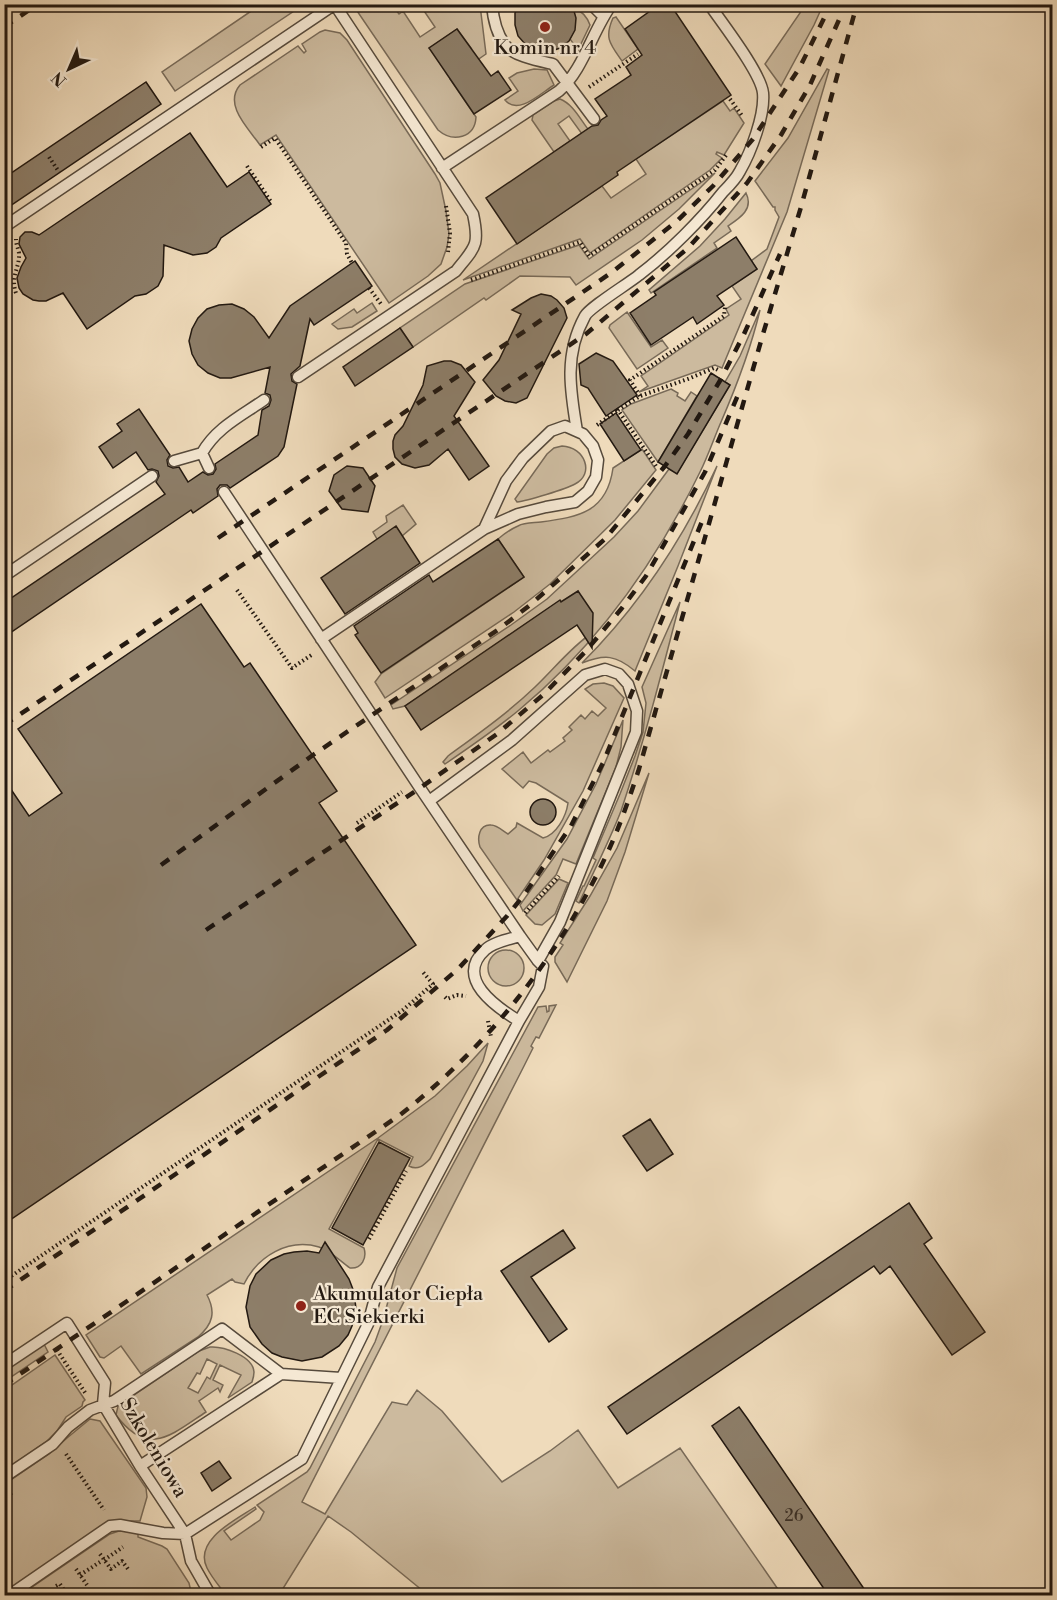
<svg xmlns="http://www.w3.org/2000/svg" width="1057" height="1600" font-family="'Libre Bodoni',serif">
  <rect width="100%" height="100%" fill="#efdbbb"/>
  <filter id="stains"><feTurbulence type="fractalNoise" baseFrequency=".00333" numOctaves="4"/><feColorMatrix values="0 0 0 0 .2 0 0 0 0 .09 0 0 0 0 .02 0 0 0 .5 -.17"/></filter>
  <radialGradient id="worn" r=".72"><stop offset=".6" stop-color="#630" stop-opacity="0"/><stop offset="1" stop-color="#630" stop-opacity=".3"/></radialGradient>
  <path fill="#ccba9e" stroke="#786a58" stroke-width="1.5" fill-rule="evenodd" d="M260 5H303L175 91 162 72Z
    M353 5H392L399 14 403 11 420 37 435 27 420 5H445L448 8 453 5H480L486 54 450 79 476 117C475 138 453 143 438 130ZM457 29 471 48H430Z
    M803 5H823L814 25 781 86 765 64 800 13Z
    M572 6C580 10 587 16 590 25L578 50 570 39C576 27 576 19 572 6Z
    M616 17 638 49 622 61C610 44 604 38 613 18Z
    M325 30 340 33 347 40 435 174 440 183 446 211 449 234 447 247 441 264 428 276 389 303 276 135 260 145C249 129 223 105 240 85L298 46 304 53 306 51 302 44 320 32Z
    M534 69 547 70 554 85C541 93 518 116 505 100L518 91 509 78 517 73Z
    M827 69 829 70 787 212 722 368 715 365 639 392 648 386 641 376 729 315 726 309 741 299 732 286 757 269 751 261 767 249 779 217 775 210V207H773L755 181 788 138Z
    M560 99C573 104 580 119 588 129L582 134 569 116 558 124 570 141 554 152 532 120 533 115 554 101Z
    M723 101 730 111 734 108 744 123 724 155 717 152 716 154 722 158 710 170 590 253 580 239 463 280 602 186 611 198 646 174 636 159Z
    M715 173 679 209 642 240 576 285 570 277 520 276 486 300 484 298 413 347 400 328 465 284 579 245 589 259Z
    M746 193C754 209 740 218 728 226L731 231 714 243 717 248 651 293 649 290 700 246 725 219Z
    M372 303 377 311 352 327 338 329 333 325 332 324 354 309 357 313Z
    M760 310C751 348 737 385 721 422 714 438 708 456 700 472 656 562 596 646 519 710 495 730 470 747 445 764L443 762 448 756C478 734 508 713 535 687 553 670 572 646 592 633L578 591 561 602 560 601 405 706 393 709 391 705 511 625 547 599 614 537 638 511 669 469 677 473 730 385 725 382 740 356Z
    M627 312 651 347 662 340 668 348 637 369 609 328 610 325Z
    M671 389 678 393 677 396 685 401 691 392 697 396 658 462 622 410 631 404Z
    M562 446C585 447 595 474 575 484 566 489 527 501 517 502L515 499 547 454 554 448Z
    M642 449 656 470 615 520 550 584 514 612 385 698 375 682 381 674 524 577 498 539C504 534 511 529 518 526 525 522 534 523 541 522 579 517 607 512 613 468Z
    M717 466 678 566 635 671C616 655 605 654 582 663 639 606 683 539 717 466Z
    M403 505 416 524 402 536 377 539 373 532 387 522 386 516Z
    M680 602C662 672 644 742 621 811 609 842 593 873 579 903L576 901 583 886H584L596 860 593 858 620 794 635 756 643 732 646 703 642 687Z
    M604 683 613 686 624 698 583 791 544 860 517 900 480 847C477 838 479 824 491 825 497 825 503 831 508 834L516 827 517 823 543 838C556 835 566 817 568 803L536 783 529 781 523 788 502 769 523 752 531 763 548 750 550 752 565 741 563 738 572 730 569 727 581 715 585 719 592 711 598 716 606 708 585 689 593 684Z
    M623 720 621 747 616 767 576 864 563 859 556 875 523 911 520 905 567 839 596 784Z
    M649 773 625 852 607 901 567 982 555 962V957L563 945 560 943 590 896 617 848Z
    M559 879 568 883 555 914 542 925 535 924 526 915Z
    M488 968a18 18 0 1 1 36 0a18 18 0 1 1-36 0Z
    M556 1005 539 1038 536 1037 531 1046 533 1048 524 1066 302 1502 325 1514 392 1402 407 1405 417 1390 442 1411 502 1482 550 1451 578 1430 618 1488 680 1448 782 1595H428L351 1532 328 1516 279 1595H226C220 1587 212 1578 207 1568 193 1540 237 1519 255 1507L256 1509 224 1531 231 1540 260 1520 264 1512 257 1505 307 1472 310 1468 375 1342 383 1320 397 1268 538 1007 546 1006 547 1012 549 1011V1006Z
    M488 1043 483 1061 430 1159C424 1165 418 1171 409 1166L413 1157 378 1139 329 1229 364 1248C367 1258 362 1269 350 1268 340 1261 331 1251 319 1247 288 1238 258 1256 244 1284L235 1282 232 1279 207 1295C216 1312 213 1324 198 1337L141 1374 121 1346 104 1358 100 1357 86 1335 378 1138 435 1096 467 1066Z
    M44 1344 48 1352 5 1381V1370Z
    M210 1347C223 1346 253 1356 254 1372 254 1374 253 1379 252 1382L228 1398 241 1375 220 1365 213 1380 223 1385 220 1392 218 1388 199 1401 206 1412C171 1435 148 1458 116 1415L118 1406 199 1351ZM207 1359 217 1364 210 1379 207 1377 198 1393 188 1388 197 1373 200 1374Z
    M55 1355 85 1400 83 1402 82 1406 66 1417 57 1431 47 1441 5 1470V1390Z
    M90 1419 100 1421 146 1488 147 1497 140 1521H110L5 1592 4 1493 7 1491 5 1484 49 1454 67 1438Z
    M119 1531 138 1532V1537L162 1546 167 1549 189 1583 192 1596H19L110 1534Z"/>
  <path fill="#8d7e69" stroke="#231911" stroke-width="1.5" d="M520 4H572L576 18 575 30 569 41 560 48 549 52 537 51 526 45 518 36 515 25V13Z
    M660 4H670L731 95 617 172 618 175 517 244 486 198 592 126 598 125 601 120 607 116 595 99 631 75 626 67 642 55 625 29Z
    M457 29 491 76 498 71 511 90 474 114 429 48Z
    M146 82 161 104 4 210V178Z
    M190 133 227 187 249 172 271 204 221 238 216 247 207 253 193 255 164 245 163 276 158 286 146 294 135 296 87 329 63 293 46 301H39L33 300 23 294 19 288 17 278 21 267 26 258 19 244 20 237 25 232H32L39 235Z
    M736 237 757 269 717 296 724 305 697 324 693 317 651 345 630 313 656 295 654 292Z
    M355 261 372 286 314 325 310 319 300 366 291 374 292 381 297 384 284 447 278 456 230 488 227 485H220L217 489 218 496 193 513 191 510 4 637V603L165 494 156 482 159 476 158 471 152 469 148 470 136 452 113 468 99 447 122 431 117 424 139 409 170 455 167 460 168 466 173 468 179 467 188 482 203 472 208 475 213 474 216 469 215 464 258 435 262 410 269 406 271 400 270 395 265 393 270 367 231 378H220L208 373 198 365 192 354 189 341 192 329 198 318 207 309 219 305 232 304 244 309 254 317 269 338 290 306Z
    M541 294 551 296 557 300 564 308 567 318 527 398 516 403 505 401 496 396 483 380 499 360 521 314 512 310 531 298Z
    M400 328 413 347 355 386 343 367Z
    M596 353 613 361 637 395 606 416 588 388 581 385 579 364Z
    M444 361H451L461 365 475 382 454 416 489 466 469 480 448 449 429 465 415 468 402 464 395 457 393 449V441L395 435 403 426 423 385 427 366Z
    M711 373 730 385 677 474 658 462Z
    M616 413 641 450 624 461 600 424Z
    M347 466 363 468 375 486 368 512 342 509 329 491 334 475Z
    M396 526 420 563 345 614 321 578Z
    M498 539 524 577 381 673 355 635 358 633 354 626 429 575 433 582Z
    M578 591 593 613 592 648 577 625 421 730 405 706 560 600 561 602Z
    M201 604 244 667 250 663 337 791 319 803 416 945 4 1224V779L29 816 62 793 18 729Z
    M530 812a13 13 0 1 1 26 0a13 13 0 1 1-26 0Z
    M650 1119 673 1154 647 1171 623 1136Z
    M379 1142 410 1158 363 1245 332 1228Z
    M909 1203 932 1238 924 1244 985 1332 952 1355 890 1266 880 1274 874 1266 627 1434 608 1407Z
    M563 1230 575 1248 531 1277 567 1329 549 1342 501 1271Z
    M325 1242 349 1279 354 1292 356 1309 352 1326 348 1335 339 1346 322 1357 302 1361 282 1357 272 1353 262 1344 250 1327 246 1307 250 1286 256 1274 271 1260 284 1254 294 1252 307 1251 319 1253Z
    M739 1407 747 1418 869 1596H829L712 1426Z
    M219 1461 231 1478 212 1491 201 1473Z"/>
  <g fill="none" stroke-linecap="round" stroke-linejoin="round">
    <g stroke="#564a3c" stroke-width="13">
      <path id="service" d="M492 4C493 18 497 34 505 45 513 56 540 61 553 64L594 119
        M591 4 603 16
        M442 168 559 91C584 69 592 31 612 4
        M4 227 335 4
        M298 377 456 271C475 247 480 246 473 214L335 5
        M577 431C570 390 564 354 585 316 590 307 628 284 639 275 668 253 701 220 723 192 729 186 736 179 740 171 751 152 765 115 763 93 761 73 722 23 709 4
        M174 461 202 453
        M209 468 202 453C216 428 241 416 264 400
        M224 492 420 788 520 936
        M4 576 152 476
        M321 639 484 529 518 514 546 507 575 502 588 491 596 477 598 460 593 446 583 434 565 426 551 431 523 458 506 481 484 529
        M519 1021C496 1007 454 978 485 950 493 942 510 939 520 936L538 961
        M4 1365 67 1323 105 1383 103 1404 140 1466 185 1534 191 1561 211 1596
        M140 1466 281 1374 341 1378
        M4 1477 53 1444 68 1427 90 1410 114 1401 222 1329 281 1374
        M8 1596 110 1526 120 1525 163 1533 185 1534 302 1459 368 1324 378 1287 519 1021 539 987 543 966 538 961 560 922 636 732 637 711 628 684 619 674 605 669 585 675 512 740 429 801"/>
    </g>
    <path stroke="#231911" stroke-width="4" stroke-dasharray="1.5 3" stroke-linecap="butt" d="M589 87 638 54
      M730 99 743 117
      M261 147 275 138 346 243 347 254 352 263
      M49 157 59 172
      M247 166 271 202
      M446 206 450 233 448 252
      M471 280 580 242 589 256 715 170 727 154
      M369 288 381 304
      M16 293C10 276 20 268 19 253 18 248 16 244 16 239
      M640 396 630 380 724 316 725 307
      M597 425 618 410
      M656 466 618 410 640 396 688 379 714 368 720 371
      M237 590 292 668 313 654
      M357 823 402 792
      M525 913 559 876
      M445 997 447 999 457 995 466 996
      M488 1021 491 1037
      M369 1239 406 1171
      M4 1281 403 1010 433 984 422 971
      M57 1350 86 1394
      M66 1454 104 1510
      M4 1498 12 1493
      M100 1554 111 1569 122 1561 128 1569
      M104 1560 123 1547
      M76 1569 87 1585
      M80 1575 100 1562
      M56 1586 60 1584 68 1596"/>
    <use href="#service" stroke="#f5e8d3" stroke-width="10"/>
    <path stroke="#231911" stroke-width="4.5" stroke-dasharray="10 10" stroke-linecap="butt" d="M4 27 38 4
      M218 538 611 273 677 221 713 186 753 139 800 67 831 4
      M4 725 586 334 688 248 747 183 781 135 810 85 846 4
      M161 865 313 755 499 629 530 605 605 539 665 466 688 434 721 379 744 334 780 254
      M206 930 420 788 497 734 544 694 585 652 622 608 646 576 705 472 738 395
      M4 1291 387 1030 458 969 507 916 524 895 571 826 603 763 705 514
      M4 1385 400 1115C488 1046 557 959 605 858 619 829 629 799 639 769L763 334 801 207 857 4"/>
  </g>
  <g fill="#8f2418" stroke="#f5e8d3" stroke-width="2">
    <circle cx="545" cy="27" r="6"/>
    <circle cx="301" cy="1306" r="6"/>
  </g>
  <g text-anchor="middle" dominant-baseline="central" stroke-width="4.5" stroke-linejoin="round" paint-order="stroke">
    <g font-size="16" fill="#3e3227">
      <text x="794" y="1516">26</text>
    </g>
    <g font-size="20" fill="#231911" stroke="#f5e8d3">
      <text x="545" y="48">Komin nr 4</text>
      <text x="313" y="1294" text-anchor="start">Akumulator Ciepła<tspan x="313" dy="23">EC Siekierki</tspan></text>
    </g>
    <g font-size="20" fill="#231911" stroke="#f5e8d3">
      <text transform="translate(153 1448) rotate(59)">Szkoleniowa</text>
    </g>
  </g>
  <rect width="1057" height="1600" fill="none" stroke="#efdbbb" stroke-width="24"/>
  <rect x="6" y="6" width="1045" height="1588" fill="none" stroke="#231911" stroke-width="3"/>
  <rect x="12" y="12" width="1033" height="1576" fill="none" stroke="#231911" stroke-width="1.5"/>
  <g transform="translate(69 69) rotate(224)" stroke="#f5e8d3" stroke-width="4.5" paint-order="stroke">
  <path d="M0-4.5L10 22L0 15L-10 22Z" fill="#231911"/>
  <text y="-9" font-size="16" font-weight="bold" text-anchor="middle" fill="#231911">N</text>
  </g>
  <rect width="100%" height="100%" filter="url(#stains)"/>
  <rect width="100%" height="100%" fill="url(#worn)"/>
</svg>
